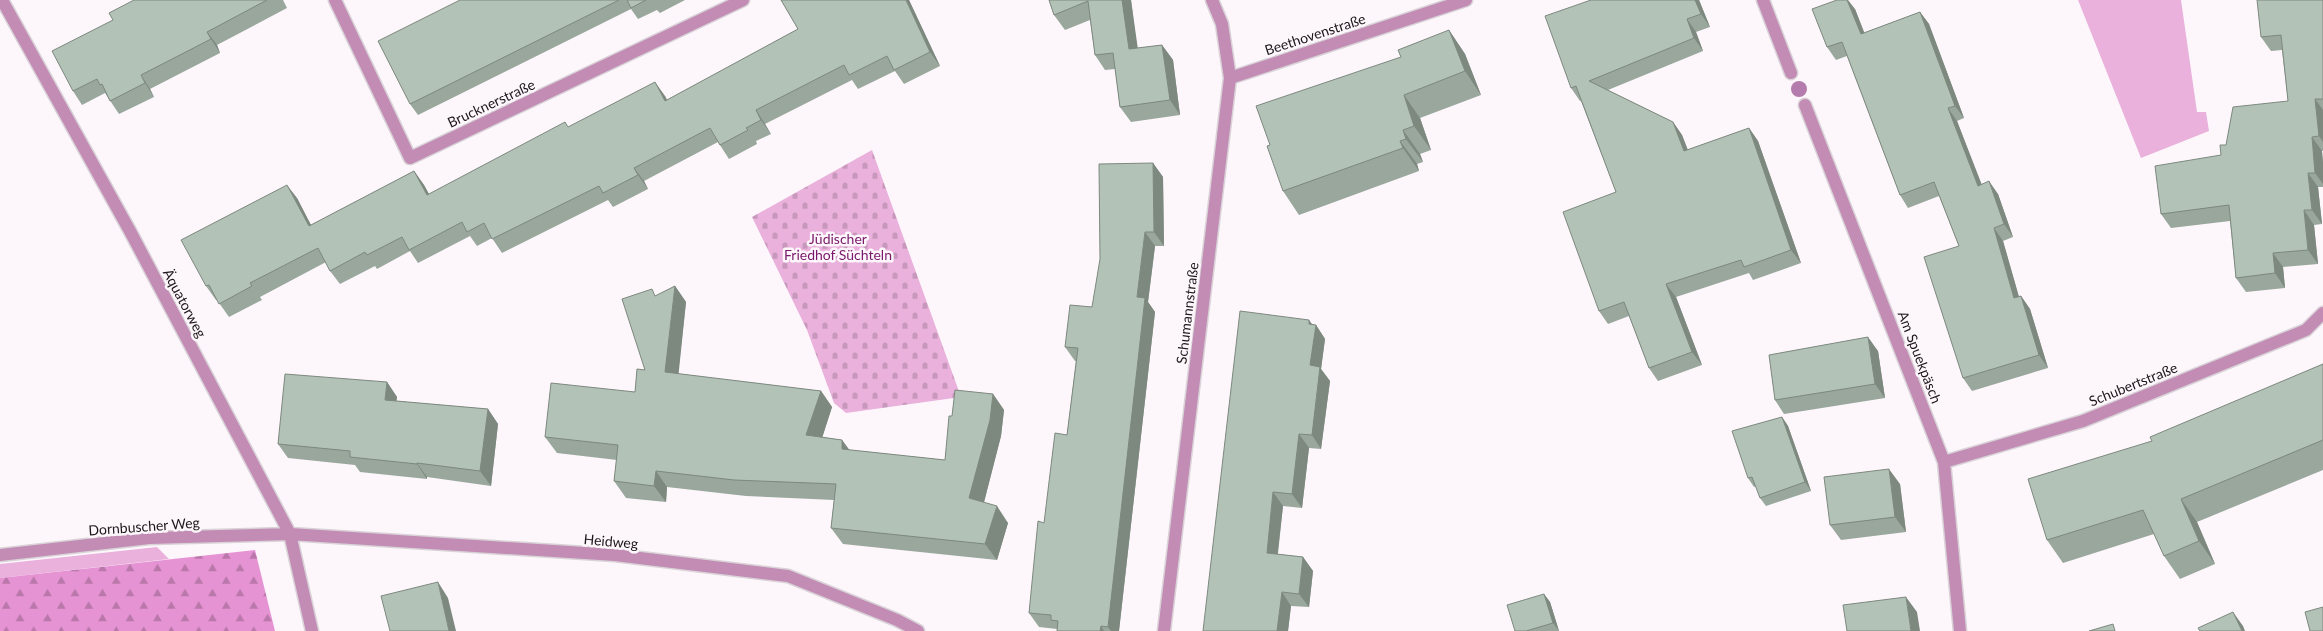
<svg xmlns="http://www.w3.org/2000/svg" width="2323" height="631" font-family="Lato,sans-serif">
  <defs>
    <pattern id="forest-firs" width="22" height="20" patternUnits="userSpaceOnUse" patternTransform="scale(1.25)"><rect width="22" height="20" fill="#e593d3"/><path d="M5 1l3.5 6h-7zM16 11l3.5 6h-7z" fill="#b977aa"/></pattern>
    <pattern id="cemetery-stones" width="16" height="16" patternUnits="userSpaceOnUse" patternTransform="scale(1.25)"><rect width="16" height="16" fill="#e9b1db"/><path d="M2 7V4a2 2 0 0 1 4 0v3zM10 15v-3a2 2 0 0 1 4 0v3z" fill="#c798bb"/></pattern>
  </defs>
  <rect width="100%" height="100%" fill="#fdf7fc"/>
  <path fill="#e9b1db" d="M2078 0H2181L2197 112H2206L2209 131 2141 158Z
    M157 547 169 559 0 578V564Z"/>
  <path fill="url(#forest-firs)" d="M255 550 275 631H0V578Z"/>
  <path fill="url(#cemetery-stones)" d="M872 150 961 397 846 413 834 403 807 330 752 217Z"/>
  <g fill="none" stroke-linecap="round" stroke-linejoin="round">
    <g stroke="#d9d3d8" stroke-width="15">
      <path id="minor" d="M2 0 131 233 290 534 312 631
        M335 0 410 158 743 0
        M1763 0 1791 73
        M1230 78 1466 0
        M1805 105 1944 462 1960 631
        M1944 462 2083 421 2306 330 2323 313
        M0 555 149 538 290 534 615 555 788 576 897 620 918 631
        M1164 631 1230 78 1222 24 1212 0"/>
    </g>
    <use href="#minor" stroke="#c28cb5" stroke-width="12"/>
  </g>
  <circle fill="#b47cac" cx="1799" cy="89" r="8"/>
  <path fill="#99a79d" d="M134 0H283L287 8 217 45 220 53 150 89 154 97 119 114 105 93 82 105 73 91 113 20Z
    M460 0H685L660 13 657 10 638 19 631 9 418 115 410 104Z
    M781 0H909L940 66 904 84 895 71 858 89 852 80 765 124 771 134 756 141 757 144 729 159 718 142 644 181 648 189 613 207 608 200 502 253 492 238 477 246 470 236 418 263 410 251 377 269 375 266 340 284 330 271 326 262 260 297 262 300 229 317 217 300H216L206 286 297 198 311 225 414 171 424 185 429 194 569 127 665 96 667 100 798 29Z
    M1049 0H1131L1137 48 1162 45 1173 60 1180 115 1131 122 1120 107 1115 69 1105 70 1095 55 1090 20 1065 30 1054 15Z
    M1591 0H1699L1710 27 1696 32 1703 51 1608 90 1673 122 1682 135 1688 150 1749 128 1758 141 1801 263 1753 280 1749 273 1676 297 1702 365 1658 381 1649 368 1629 316 1608 324 1599 311 1616 192 1581 101H1580L1571 88Z
    M2323 0V151H2322L2323 163V187H2318L2322 224 2314 225 2318 264 2283 267 2285 288 2246 292 2236 278 2230 221 2171 228 2161 214 2221 155 2226 145 2288 101 2282 50 2271 51 2261 37Z
    M1855 9 1864 33 1920 12 1929 24 1964 118 1957 121 1981 184 1998 194 2013 237 2003 241 2019 297 2021 296 2030 309 2048 368 1972 391 1963 378 1959 246 1939 196 1908 208 1900 195 1847 56 1836 60 1827 47Z
    M1449 30 1465 54 1481 95 1420 118 1431 150 1420 154 1423 162 1417 164 1419 171 1299 215 1283 191 1270 145 1401 57Z
    M1153 163 1163 177 1164 246H1155L1148 302 1155 312 1119 631H1057V629L1039 627 1029 613 1044 523 1067 435 1076 361H1075L1065 347 1092 307Z
    M675 286 686 302 678 374 821 391 832 407 822 437 842 440 849 450 945 460 952 416 993 394 1004 410 1001 436 984 502 1008 523 997 560 843 544 831 528 834 500 746 496 667 487 666 502 626 498 614 481 617 460 557 453 545 437 635 392 645 370 657 295Z
    M1316 325 1325 339 1321 369 1330 381 1321 449 1309 448 1302 508 1283 506 1278 554 1303 557 1313 571 1309 607 1291 606 1288 631H1203Z
    M1878 351 1885 398 1784 414 1775 400Z
    M2323 364V470L2197 522 2215 564 2180 579 2164 556 2154 534 2063 563 2047 540 2152 441Z
    M387 382 397 397 396 401 488 409 498 424 491 486 427 477V479L360 472 355 465 288 458 278 444Z
    M1782 417 1788 426 1811 491 1766 506 1760 498 1756 486 1754 487 1748 478Z
    M1900 484 1906 532 1841 540 1830 525Z
    M1544 594 1550 602 1559 631H1515Z"/>
  <path fill="#7d887f" d="M906 0H909L940 66 930 52Z
    M1122 0H1131L1140 64 1129 49Z
    M1695 0H1699L1710 27 1701 14Z
    M1847 0H1848L1855 9 1870 47 1861 34Z
    M1920 12 1929 24 1964 118 1955 106Z
    M1687 19 1696 32 1703 51 1694 38Z
    M1449 30 1465 54 1481 95 1465 71Z
    M207 32 217 45 220 53 211 39Z
    M1162 45 1173 60 1180 115 1170 100Z
    M141 75 150 89 154 97 145 83Z
    M655 82 665 96 674 114 665 101Z
    M1404 95 1420 118 1431 150 1414 126Z
    M2315 99 2323 110V142L2319 136Z
    M1948 108 1957 121 1987 198 1978 186Z
    M756 110 765 124 771 134 761 120Z
    M1673 122 1682 135 1693 164 1684 151Z
    M1749 128 1758 141 1801 263 1791 250Z
    M1403 130 1420 154 1423 162 1406 139Z
    M2312 137 2322 151 2323 163V184L2315 173Z
    M1400 141 1417 164 1419 171 1403 148Z
    M1153 163 1163 177 1164 246 1154 232Z
    M634 168 644 181 648 189 638 175Z
    M414 171 424 185 437 209 427 195Z
    M2308 173 2318 187 2322 224 2312 210Z
    M1989 181 1998 194 2013 237 2004 224Z
    M287 185 297 198 318 239 309 226Z
    M2304 210 2314 225 2318 264 2308 250Z
    M1994 228 2003 241 2023 311 2014 298Z
    M1145 232 1155 246 1148 302 1155 312 1119 631H1111L1108 627 1137 297Z
    M2273 253 2283 267 2285 288 2275 273Z
    M1666 284 1676 297 1702 365 1692 352Z
    M675 286 686 302 677 389 665 372Z
    M2021 296 2030 309 2048 368 2039 355Z
    M1309 320 1315 328 1316 325 1325 339 1321 369 1330 381 1321 449 1312 435Z
    M1868 337 1878 351 1885 398 1875 384Z
    M387 382 397 397 395 414 385 400Z
    M821 391 832 407 818 451 806 435Z
    M993 394 1004 410 1001 436 981 514 969 498Z
    M488 409 498 424 491 486 480 471Z
    M1782 417 1788 426 1811 491 1805 482Z
    M1299 434 1309 448 1302 508 1292 494Z
    M842 440 854 456 842 449Z
    M417 463 427 477V479L417 464Z
    M1889 469 1900 484 1906 532 1895 517Z
    M656 471 667 487 666 502 654 486Z
    M1273 492 1283 506 1276 567 1267 553Z
    M2181 499 2197 522 2215 564 2199 541Z
    M997 506 1008 523 997 560 985 544Z
    M1303 557 1313 571 1309 607 1299 594Z
    M438 582 448 598 456 631H449Z
    M1282 592 1291 606 1288 631H1277Z
    M1544 594 1550 602 1559 631 1553 623Z
    M1906 597 1917 612 1920 631H1911Z
    M2233 612 2243 626 2245 631H2242Z
    M1101 626 1104 631H1100Z"/>
  <path fill="#b2c2b6" stroke="#7d887f" d="M134 0H267L207 32 211 39 141 75 145 83 110 101 102 84 100 85 97 79 73 91 52 51 113 20 109 13Z
    M460 0H619L410 104 378 41Z
    M627 0H646L631 8Z
    M781 0H906L930 52 894 70 887 56 849 75 844 65 756 110 761 120 746 128 748 130 720 145 710 128 634 168 638 175 603 193 599 186 492 239 484 223 467 232 462 222 409 250 402 237 367 255 365 252 330 271 318 248 250 283 252 286 219 304 209 285 206 286 181 240 287 185 309 226 414 171 427 195 565 122 568 127 655 82 665 101 798 29Z
    M1049 0H1122L1129 49 1162 45 1170 100 1120 107 1113 53 1095 55 1088 1 1054 15Z
    M1591 0H1695L1701 14 1687 19 1694 38 1589 81 1673 122 1684 151 1749 128 1791 250 1744 267 1741 260 1666 284 1692 352 1649 368 1624 302 1599 311 1563 212 1616 192 1576 86 1571 88 1545 16Z
    M1837 0H1847L1861 34 1920 12 1955 106 1948 108 1978 186 1989 181 2004 224 1994 228 2014 298 2021 296 2039 355 1963 378 1924 257 1959 246 1934 182 1900 195 1842 42 1827 47 1812 9Z
    M2257 0H2323V99H2315L2319 136 2312 137 2315 173H2308L2312 210H2304L2308 250 2273 253 2275 273 2236 278 2229 205 2161 214 2155 166 2221 155 2220 145H2226L2233 107 2288 101 2281 35 2261 37Z
    M1449 30 1465 71 1404 95 1414 126 1403 130 1406 139 1400 141 1403 148 1283 191 1267 146 1270 145 1256 106 1401 57 1398 50Z
    M1153 163 1154 232H1145L1137 297 1145 298 1108 627 1101 626 1100 631H1057L1058 621 1051 620V615L1029 613 1038 521 1044 523 1055 433 1067 435 1078 348 1065 347 1070 305 1092 307 1100 259 1099 164Z
    M675 286 665 372 821 391 806 435 842 440V449L945 460 949 416H952L955 390 993 394 990 420 969 498 997 506 985 544 831 528 836 484 734 480 656 471 654 486 614 481 618 445 545 437 551 383 635 392 637 369 645 370 622 299 652 289 655 296Z
    M1240 311 1309 320V324L1316 325 1310 365 1320 367 1312 435 1299 434 1292 494 1273 492 1267 553 1303 557 1299 594 1282 592 1277 631H1203Z
    M1868 337 1875 384 1775 400 1769 355Z
    M2323 364V440L2181 499 2199 541 2164 556 2143 510 2047 540 2028 479 2152 441 2150 437Z
    M285 374 387 382 385 400 488 409 480 471 417 463V464L350 457V451L278 444Z
    M1782 417 1805 482 1760 498 1752 477 1748 478 1732 431Z
    M1889 469 1895 517 1830 525 1824 477Z
    M438 582 449 631H390L381 596Z
    M1544 594 1553 623 1526 631H1515L1507 605Z
    M1906 597 1911 631H1847L1843 605Z
    M2323 607V631H2310L2305 612Z
    M2233 612 2242 631H2200L2198 628Z
    M2113 624 2115 631H2089Z"/>
  <g text-anchor="middle" dominant-baseline="central" stroke-width="5" stroke-linejoin="round" paint-order="stroke">
    <g font-size="14" fill="#1d171b" stroke="#fdf7fc">
      <text transform="translate(1315 34) rotate(-18)">Beethovenstraße</text>
      <text transform="translate(491 103) rotate(-25)">Brucknerstraße</text>
      <text transform="translate(185 303) rotate(62)">Äquatorweg</text>
      <text transform="translate(1187 313) rotate(-83)">Schumannstraße</text>
      <text transform="translate(1920 357) rotate(69)">Am Spuekpäsch</text>
      <text transform="translate(2133 384) rotate(-22)">Schubertstraße</text>
      <text transform="translate(144 526) rotate(-4)">Dornbuscher Weg</text>
      <text transform="translate(611 541) rotate(5)">Heidweg</text>
    </g>
    <g font-size="14" fill="#79186a" stroke="#fdf7fc">
      <text x="838" y="238">Jüdischer<tspan x="838" dy="16">Friedhof Süchteln</tspan></text>
    </g>
  </g>
</svg>
